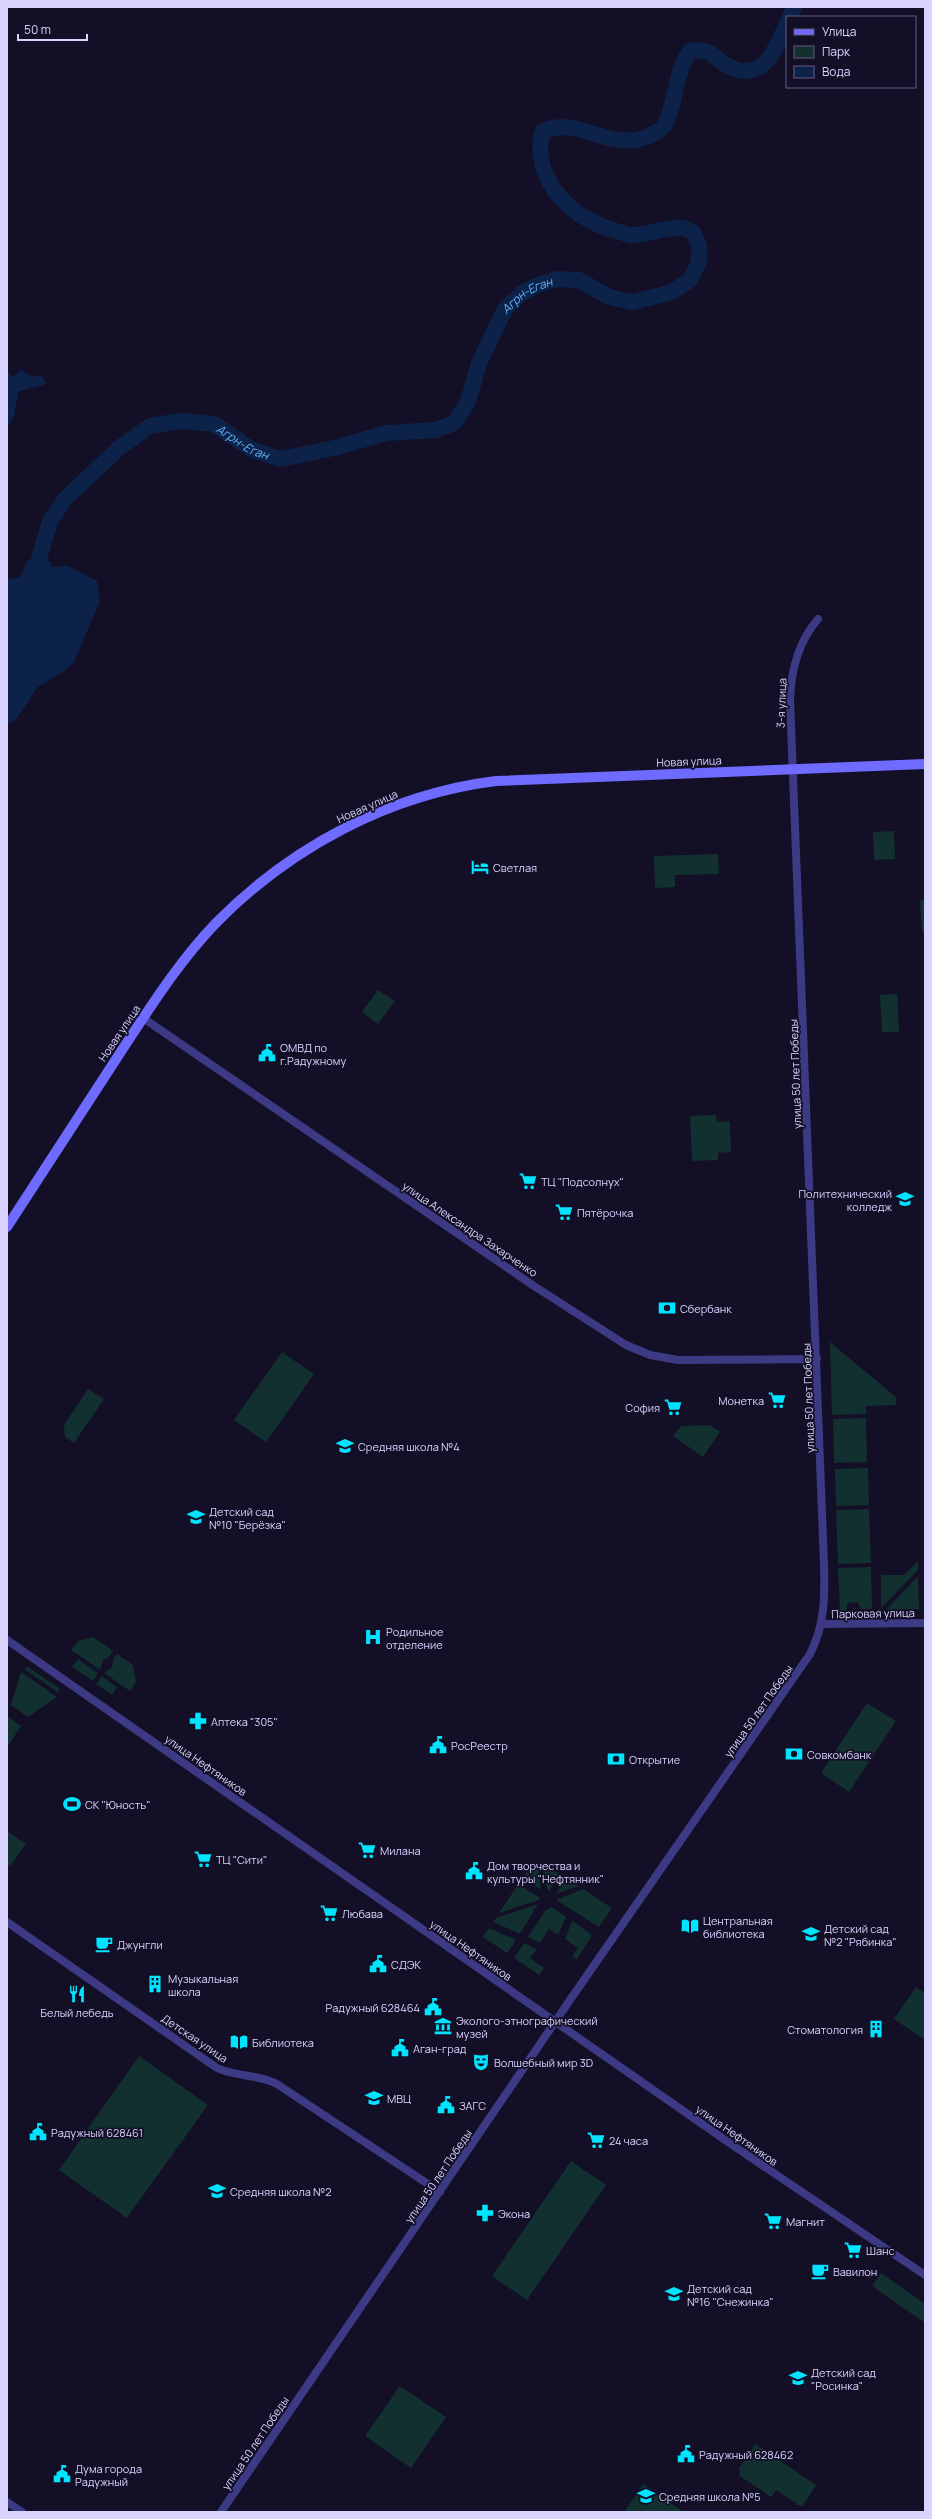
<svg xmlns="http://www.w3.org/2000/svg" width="932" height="2519" font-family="Manrope,sans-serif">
  <rect width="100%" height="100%" fill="#130f26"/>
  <path fill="#12302f" d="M894 831 895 859 874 860 873 832Z
    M718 854 719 874 675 875V887L655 888 654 856Z
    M925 899V932H922L920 900Z
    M378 990 395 1001 378 1024 362 1012Z
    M897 994 899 1032H882L880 995Z
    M716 1115 717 1122 730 1121 731 1152 718 1153V1160L692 1161 690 1116Z
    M830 1342 896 1397V1405L866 1406V1414L832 1415Z
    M282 1352 314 1374 266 1442 234 1420Z
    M88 1389 104 1399 74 1443 65 1437 64 1425Z
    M866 1418 867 1462 834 1463 833 1419Z
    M710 1425 720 1432 703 1457 673 1436 681 1426Z
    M868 1468 869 1505 836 1506 835 1469Z
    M869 1509 871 1563 838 1564 836 1510Z
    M918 1561V1570L881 1608V1575H904Z
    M871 1567 872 1609H860L858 1602 847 1603V1612H840L838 1568Z
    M918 1576 919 1609 886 1610Z
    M93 1637 113 1651 109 1657 103 1660 100 1670 71 1650 78 1641Z
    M117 1654 133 1665 136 1682 130 1691 104 1673 112 1667 113 1660Z
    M78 1659 98 1673 93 1681 72 1667Z
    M28 1667 59 1688V1693L24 1669Z
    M21 1672 57 1697 28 1717 11 1705Z
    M102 1676 117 1687 112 1695 96 1684Z
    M867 1703 896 1721 849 1792 821 1773Z
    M7 1716 21 1726 8 1746H7Z
    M7 1831 26 1844 10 1866 7 1864Z
    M532 1863 538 1864 541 1890 526 1879 525 1875Z
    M543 1865 560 1874 549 1891 547 1889Z
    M566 1878 579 1886 556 1894Z
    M517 1886H521L539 1897V1900L499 1913Z
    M583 1889 612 1908 599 1927 556 1900Z
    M538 1904 520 1934 493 1922 496 1918Z
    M552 1907 566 1917 558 1935 549 1929 540 1943 528 1937 545 1911Z
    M572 1921 591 1934V1937L577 1959 572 1957 578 1948 565 1939Z
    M489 1928 516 1940 507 1953 483 1937Z
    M524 1943 537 1949 530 1958 544 1968 539 1975 514 1958Z
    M916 1987 925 1993V2040L894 2019Z
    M139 2056 208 2105 127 2218 59 2170Z
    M571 2161 606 2185 527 2300 492 2276Z
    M881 2273 925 2304V2323L872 2286Z
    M400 2386 446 2417 411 2468 365 2436Z
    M755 2444 816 2485 802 2507 776 2490 771 2497 740 2476 739 2468Z
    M643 2484 683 2512 625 2511Z"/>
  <path fill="#0c2248" d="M22 369 29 375 43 377 46 384 18 392 14 416 7 427V371L13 377Z
    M28 560 49 561 53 567 68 566 97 581 100 600 75 660 66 670 38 687 17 718 7 725V577L15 579 20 576Z"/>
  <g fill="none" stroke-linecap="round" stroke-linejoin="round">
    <g stroke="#0c2248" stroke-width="16">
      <path d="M790 17 794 7"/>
      <path id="s1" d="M33 580 50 521 66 498 119 448 150 426 180 421 214 424 251 449 280 459 334 448 387 433 436 430 454 423 468 402 479 363 505 309 521 294 535 286 557 279 579 280 609 297 632 302 670 293 690 280 699 262V246L693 232C690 231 685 228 682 228 667 226 647 236 630 235 625 234 618 231 613 230 570 217 532 180 542 132 580 112 616 162 661 129 675 118 674 69 691 50 718 50 708 55 728 66 763 84 776 49 787 23"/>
    </g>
    <path stroke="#3d3a85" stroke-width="8" d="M143 1018 534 1286 626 1345 650 1355 678 1360 817 1359
      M822 1624 925 1623
      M7 1640 728 2142 925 2275
      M7 1922 217 2068C236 2077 258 2074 277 2084L440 2192
      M7 2502 22 2512
      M221 2512 570 2000 810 1654C825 1625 825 1595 824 1564L790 700C791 671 798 642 818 619"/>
    <path stroke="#6f6bff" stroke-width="10" d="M7 1227C45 1168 83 1109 122 1050 151 1006 180 960 217 922 291 847 390 794 496 781L925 764"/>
  </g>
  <defs>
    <g id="hotel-bare" transform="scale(1.38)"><path d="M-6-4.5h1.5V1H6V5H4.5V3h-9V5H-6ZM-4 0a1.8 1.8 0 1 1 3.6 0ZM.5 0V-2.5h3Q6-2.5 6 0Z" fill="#00e5ff" stroke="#130f26" stroke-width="2.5" paint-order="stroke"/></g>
    <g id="civic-bare" transform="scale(1.38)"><path d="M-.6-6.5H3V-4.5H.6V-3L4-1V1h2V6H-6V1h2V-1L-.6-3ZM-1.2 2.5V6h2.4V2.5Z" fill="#00e5ff" stroke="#130f26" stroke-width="2.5" paint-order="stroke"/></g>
    <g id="supermarket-bare" transform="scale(1.38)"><path d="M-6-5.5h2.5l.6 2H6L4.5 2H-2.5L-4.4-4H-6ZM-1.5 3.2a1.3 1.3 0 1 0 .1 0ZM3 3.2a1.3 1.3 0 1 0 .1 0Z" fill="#00e5ff" stroke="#130f26" stroke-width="2.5" paint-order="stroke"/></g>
    <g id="university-bare" transform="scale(1.38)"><path d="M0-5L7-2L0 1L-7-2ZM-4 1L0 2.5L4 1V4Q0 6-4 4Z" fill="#00e5ff" stroke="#130f26" stroke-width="2.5" paint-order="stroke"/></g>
    <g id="bank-bare" transform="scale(1.38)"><path d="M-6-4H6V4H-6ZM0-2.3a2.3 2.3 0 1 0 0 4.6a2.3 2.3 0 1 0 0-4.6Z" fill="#00e5ff" stroke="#130f26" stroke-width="2.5" paint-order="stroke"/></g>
    <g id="school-bare" transform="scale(1.38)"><path d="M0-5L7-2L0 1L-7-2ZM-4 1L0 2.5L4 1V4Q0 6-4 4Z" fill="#00e5ff" stroke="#130f26" stroke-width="2.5" paint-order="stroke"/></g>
    <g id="hospital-bare" transform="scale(1.38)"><path d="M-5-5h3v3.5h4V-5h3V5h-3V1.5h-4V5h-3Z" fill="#00e5ff" stroke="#130f26" stroke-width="2.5" paint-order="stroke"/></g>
    <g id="pharmacy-bare" transform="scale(1.38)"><path d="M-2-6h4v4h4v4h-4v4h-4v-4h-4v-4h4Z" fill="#00e5ff" stroke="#130f26" stroke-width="2.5" paint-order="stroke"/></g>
    <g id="stadium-bare" transform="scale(1.38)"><path d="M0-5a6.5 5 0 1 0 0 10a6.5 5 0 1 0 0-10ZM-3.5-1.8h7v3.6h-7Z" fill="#00e5ff" stroke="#130f26" stroke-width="2.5" paint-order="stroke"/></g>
    <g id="library-bare" transform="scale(1.38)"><path d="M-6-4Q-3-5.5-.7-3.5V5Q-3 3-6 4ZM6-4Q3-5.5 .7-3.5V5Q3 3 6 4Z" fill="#00e5ff" stroke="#130f26" stroke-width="2.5" paint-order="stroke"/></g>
    <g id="cafe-bare" transform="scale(1.38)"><path d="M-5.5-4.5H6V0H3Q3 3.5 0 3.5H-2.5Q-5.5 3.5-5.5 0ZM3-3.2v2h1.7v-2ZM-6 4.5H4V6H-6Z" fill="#00e5ff" stroke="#130f26" stroke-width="2.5" paint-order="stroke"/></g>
    <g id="building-bare" transform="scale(1.38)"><path d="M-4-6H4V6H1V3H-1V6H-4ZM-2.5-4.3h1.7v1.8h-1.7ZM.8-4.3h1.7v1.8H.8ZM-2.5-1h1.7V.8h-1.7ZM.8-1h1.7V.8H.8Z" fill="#00e5ff" stroke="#130f26" stroke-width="2.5" paint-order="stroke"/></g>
    <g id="restaurant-bare" transform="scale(1.38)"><path d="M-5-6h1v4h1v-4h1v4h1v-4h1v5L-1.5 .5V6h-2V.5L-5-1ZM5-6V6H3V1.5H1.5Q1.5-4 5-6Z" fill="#00e5ff" stroke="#130f26" stroke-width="2.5" paint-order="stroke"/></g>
    <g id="museum-bare" transform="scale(1.38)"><path d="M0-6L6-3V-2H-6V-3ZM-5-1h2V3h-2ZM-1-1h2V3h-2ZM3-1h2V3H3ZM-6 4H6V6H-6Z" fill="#00e5ff" stroke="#130f26" stroke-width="2.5" paint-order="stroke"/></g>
    <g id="theatre-bare" transform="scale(1.38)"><path d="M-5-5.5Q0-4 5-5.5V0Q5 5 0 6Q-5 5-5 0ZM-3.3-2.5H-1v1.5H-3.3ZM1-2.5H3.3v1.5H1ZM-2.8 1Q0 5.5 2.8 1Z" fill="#00e5ff" stroke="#130f26" stroke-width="2.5" paint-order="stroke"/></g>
  </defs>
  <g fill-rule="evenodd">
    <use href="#hotel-bare" x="480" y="867"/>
    <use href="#civic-bare" x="267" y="1053"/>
    <use href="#supermarket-bare" x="528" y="1181"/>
    <use href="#university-bare" x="905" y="1199"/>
    <use href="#supermarket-bare" x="564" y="1212"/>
    <use href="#bank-bare" x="667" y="1308"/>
    <use href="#supermarket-bare" x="777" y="1400"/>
    <use href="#supermarket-bare" x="673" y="1407"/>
    <use href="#school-bare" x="345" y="1446"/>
    <use href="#school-bare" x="196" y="1517"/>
    <use href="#hospital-bare" x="373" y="1637"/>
    <use href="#pharmacy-bare" x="198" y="1721"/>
    <use href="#civic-bare" x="438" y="1745"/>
    <use href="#bank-bare" x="794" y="1754"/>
    <use href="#bank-bare" x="616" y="1759"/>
    <use href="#stadium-bare" x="72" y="1804"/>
    <use href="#supermarket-bare" x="367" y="1850"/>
    <use href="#supermarket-bare" x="203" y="1859"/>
    <use href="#civic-bare" x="474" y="1871"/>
    <use href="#supermarket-bare" x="329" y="1913"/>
    <use href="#library-bare" x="690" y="1926"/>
    <use href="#school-bare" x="811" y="1934"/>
    <use href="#cafe-bare" x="104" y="1944"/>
    <use href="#civic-bare" x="378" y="1964"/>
    <use href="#building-bare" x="155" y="1984"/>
    <use href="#restaurant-bare" x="77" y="1994"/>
    <use href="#civic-bare" x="433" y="2007"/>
    <use href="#museum-bare" x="443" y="2026"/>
    <use href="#building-bare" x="876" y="2029"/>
    <use href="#library-bare" x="239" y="2042"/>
    <use href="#civic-bare" x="400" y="2048"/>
    <use href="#theatre-bare" x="481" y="2062"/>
    <use href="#school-bare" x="374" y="2098"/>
    <use href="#civic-bare" x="446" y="2105"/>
    <use href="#civic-bare" x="38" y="2132"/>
    <use href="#supermarket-bare" x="596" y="2140"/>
    <use href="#school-bare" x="217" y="2191"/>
    <use href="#pharmacy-bare" x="485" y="2213"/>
    <use href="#supermarket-bare" x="773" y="2221"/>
    <use href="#supermarket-bare" x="853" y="2250"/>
    <use href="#cafe-bare" x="820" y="2271"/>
    <use href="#school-bare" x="674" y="2294"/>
    <use href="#school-bare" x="798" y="2378"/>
    <use href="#civic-bare" x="686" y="2454"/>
    <use href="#civic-bare" x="62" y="2474"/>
    <use href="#school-bare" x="646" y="2496"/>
  </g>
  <g text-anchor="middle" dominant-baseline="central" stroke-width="3.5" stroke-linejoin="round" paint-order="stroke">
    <g font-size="11" fill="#d9d4ff" stroke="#130f26">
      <text transform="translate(781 703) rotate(-88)">3-я улица</text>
      <text transform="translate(689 761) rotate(-2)">Новая улица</text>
      <text transform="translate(367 806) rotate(-24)">Новая улица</text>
      <text transform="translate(119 1033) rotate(-56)">Новая улица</text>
      <text transform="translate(795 1074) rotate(-92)">улица 50 лет Победы</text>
      <text transform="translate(470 1229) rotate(34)">улица Александра Захарченко</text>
      <text transform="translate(808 1398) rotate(-92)">улица 50 лет Победы</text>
      <text transform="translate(873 1613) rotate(-1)">Парковая улица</text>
      <text transform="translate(758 1711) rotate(-55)">улица 50 лет Победы</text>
      <text transform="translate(206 1765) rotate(35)">улица Нефтяников</text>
      <text transform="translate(471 1950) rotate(35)">улица Нефтяников</text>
      <text transform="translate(195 2038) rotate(34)">Детская улица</text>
      <text transform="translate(737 2135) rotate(35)">улица Нефтяников</text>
      <text transform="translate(438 2176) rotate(-56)">улица 50 лет Победы</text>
      <text transform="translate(255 2443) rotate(-56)">улица 50 лет Победы</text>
    </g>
    <g font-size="11" fill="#d9d4ff" stroke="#130f26" text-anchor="start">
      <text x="493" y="867">Светлая</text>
      <text x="280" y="1047">ОМВД по<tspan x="280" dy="13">г.Радужному</tspan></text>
      <text x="541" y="1181">ТЦ "Подсолнух"</text>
      <text x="892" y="1193" text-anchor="end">Политехнический<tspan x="892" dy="13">колледж</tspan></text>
      <text x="577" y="1212">Пятёрочка</text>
      <text x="680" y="1308">Сбербанк</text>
      <text x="764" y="1400" text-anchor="end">Монетка</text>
      <text x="660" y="1407" text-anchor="end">София</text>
      <text x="358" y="1446">Средняя школа №4</text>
      <text x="209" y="1511">Детский сад<tspan x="209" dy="13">№10 "Берёзка"</tspan></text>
      <text x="386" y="1631">Родильное<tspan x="386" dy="13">отделение</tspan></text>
      <text x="211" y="1721">Аптека "305"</text>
      <text x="451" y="1745">РосРеестр</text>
      <text x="807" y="1754">Совкомбанк</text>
      <text x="629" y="1759">Открытие</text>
      <text x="85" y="1804">СК "Юность"</text>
      <text x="380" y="1850">Милана</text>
      <text x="216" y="1859">ТЦ "Сити"</text>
      <text x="487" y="1865">Дом творчества и<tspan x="487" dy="13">культуры "Нефтянник"</tspan></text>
      <text x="342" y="1913">Любава</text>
      <text x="703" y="1920">Центральная<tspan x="703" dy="13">библиотека</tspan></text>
      <text x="824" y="1928">Детский сад<tspan x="824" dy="13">№2 "Рябинка"</tspan></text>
      <text x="117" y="1944">Джунгли</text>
      <text x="391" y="1964">СДЭК</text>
      <text x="168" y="1978">Музыкальная<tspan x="168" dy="13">школа</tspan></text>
      <text x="420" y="2007" text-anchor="end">Радужный 628464</text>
      <text x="77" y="2012" text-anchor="middle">Белый лебедь</text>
      <text x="456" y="2020">Эколого-этнографический<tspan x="456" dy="13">музей</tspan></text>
      <text x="863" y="2029" text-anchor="end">Стоматология</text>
      <text x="252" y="2042">Библиотека</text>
      <text x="413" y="2048">Аган-град</text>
      <text x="494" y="2062">Волшебный мир 3D</text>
      <text x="387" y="2098">МВЦ</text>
      <text x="459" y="2105">ЗАГС</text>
      <text x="51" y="2132">Радужный 628461</text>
      <text x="609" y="2140">24 часа</text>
      <text x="230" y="2191">Средняя школа №2</text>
      <text x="498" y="2213">Экона</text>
      <text x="786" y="2221">Магнит</text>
      <text x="866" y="2250">Шанс</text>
      <text x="833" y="2271">Вавилон</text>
      <text x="687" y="2288">Детский сад<tspan x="687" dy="13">№16 "Снежинка"</tspan></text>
      <text x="811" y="2372">Детский сад<tspan x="811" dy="13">"Росинка"</tspan></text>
      <text x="699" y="2454">Радужный 628462</text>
      <text x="75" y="2468">Дума города<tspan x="75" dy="13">Радужный</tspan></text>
      <text x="659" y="2496">Средняя школа №5</text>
    </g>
    <g font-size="12" font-style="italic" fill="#62b6ff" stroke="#130f26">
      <text stroke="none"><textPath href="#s1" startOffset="671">Агрн-Еган</textPath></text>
      <text stroke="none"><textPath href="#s1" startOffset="299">Агрн-Еган</textPath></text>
    </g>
  </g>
  <rect width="932" height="2519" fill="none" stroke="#d9d4ff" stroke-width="16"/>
  <rect x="786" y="16" width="130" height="72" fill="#130f26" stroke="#625e7d"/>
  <rect x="794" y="29" width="20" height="6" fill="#6f6bff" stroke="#625e7d"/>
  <text x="822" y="36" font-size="12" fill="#d9d4ff">Улица</text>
  <rect x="794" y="46" width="20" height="12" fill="#12302f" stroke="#625e7d"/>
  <text x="822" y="56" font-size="12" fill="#d9d4ff">Парк</text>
  <rect x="794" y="66" width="20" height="12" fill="#0c2248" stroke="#625e7d"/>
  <text x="822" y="76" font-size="12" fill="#d9d4ff">Вода</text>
  <path d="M18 34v6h69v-6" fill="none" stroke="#d9d4ff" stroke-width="2"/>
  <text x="24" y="34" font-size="12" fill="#d9d4ff" stroke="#130f26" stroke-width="3" paint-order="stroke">50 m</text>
</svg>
